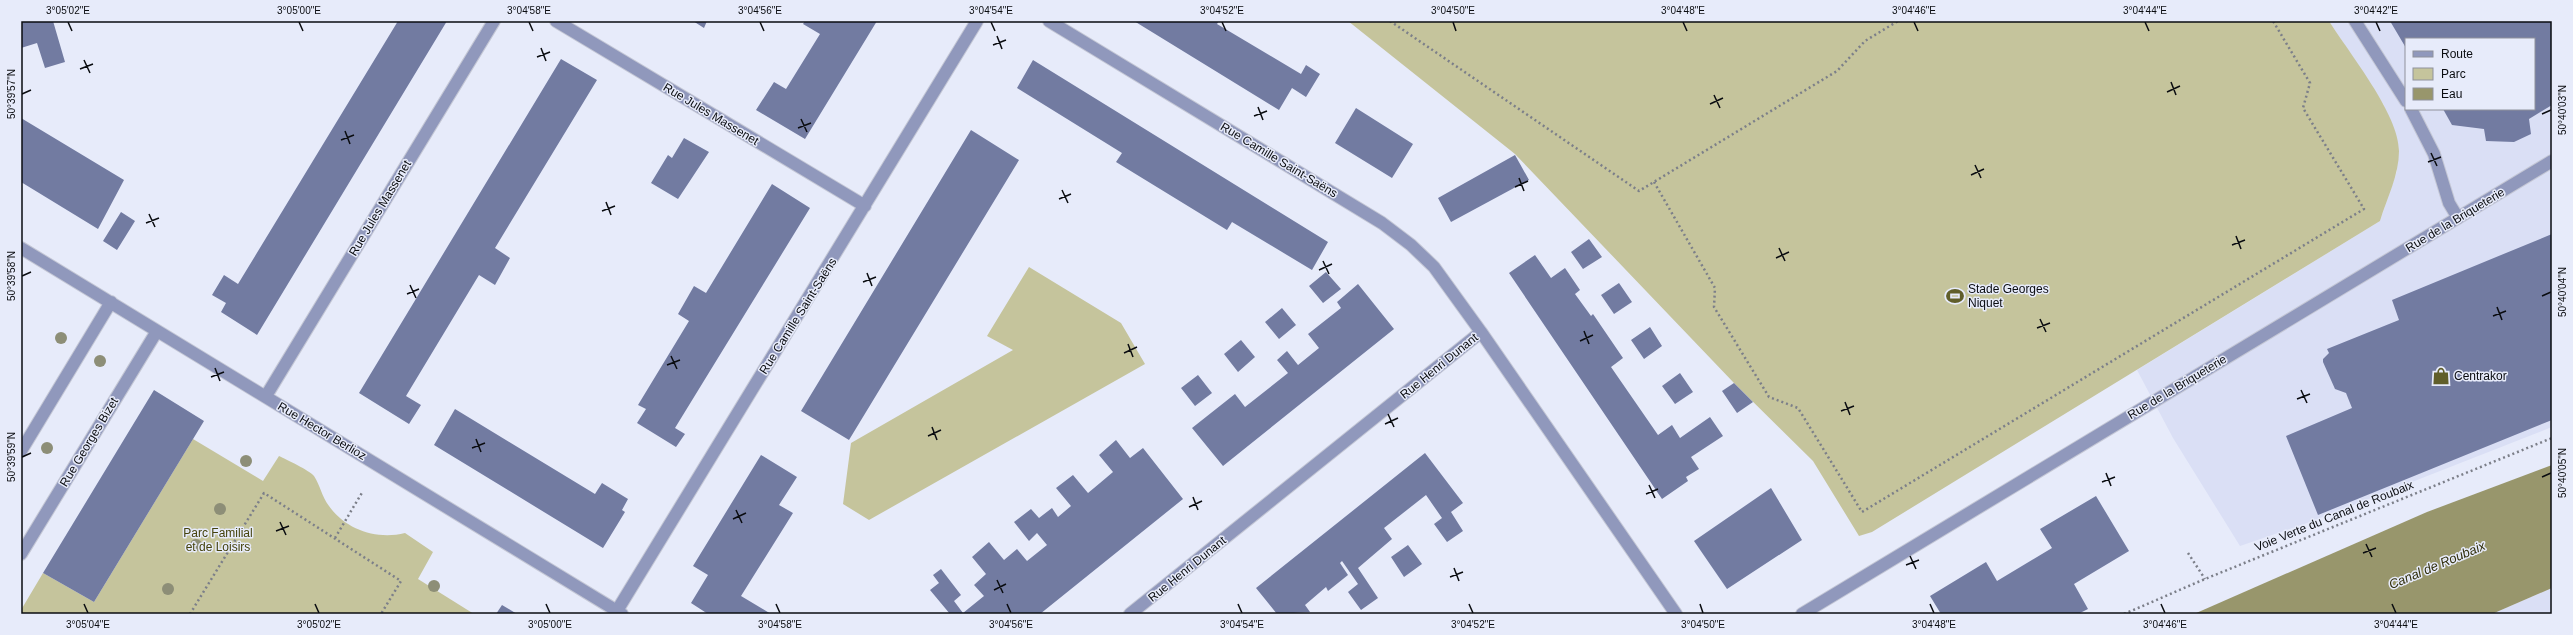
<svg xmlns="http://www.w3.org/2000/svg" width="2573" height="635" font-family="Arial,sans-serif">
  <rect width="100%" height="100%" fill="#e7ebfa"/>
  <path fill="#dadff5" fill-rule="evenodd" d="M2329 21H2552V427L2310 522 2240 546 2173 438 2137 370 2380 221 2397 171 2384 105ZM2406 39H2534V109H2406Z
    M2552 588V614H2492Z"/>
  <path fill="#c5c49c" d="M1348 21H2329C2349 53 2399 114 2399 151 2399 175 2387 198 2380 221L1872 532 1859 536 1813 461 1734 383 1515 154Z
    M1029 267 1121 323 1145 364 869 520 843 504 851 443 1013 350 987 336Z
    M193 439 263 481 279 456C287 460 309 470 314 476 320 485 322 497 329 506 346 530 377 540 405 533L433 552 418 579 474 614H21V610L43 573 94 602Z"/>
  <path fill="#98966c" d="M2552 465V588L2492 614H2194L2427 512Z"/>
  <path fill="#727ba1" d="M21 21H53L65 62 45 68 37 43 21 48Z
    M398 21H447L257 335 221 312 226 303 212 295 224 275 238 284Z
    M693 21H707L704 28Z
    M805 21H877L805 139 756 110 774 82 786 89 820 34 803 24Z
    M1134 21H1219L1217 24 1301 74 1306 65 1320 74 1306 97 1292 88 1279 110Z
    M2390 21H2552V105L2529 119 2531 134 2514 142 2486 141 2484 129 2452 125 2443 109H2534V39H2406V48Z
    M561 59 597 80 495 248 510 258 495 285 479 275 406 396 421 405 409 424 359 393Z
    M1033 60 1328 242 1312 270 1232 222 1227 230 1116 162 1122 153 1017 88Z
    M1356 108 1413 144 1392 178 1335 143Z
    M21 118 124 180 98 229 21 182Z
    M971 130 1019 160 849 440 801 411Z
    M684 138 709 152 678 199 651 183 668 155 672 158Z
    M1515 155 1529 180 1451 222 1438 198Z
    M772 184 810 208 675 428 685 434 676 447 637 423 646 409 638 405 689 321 678 314 694 286 706 293Z
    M121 212 135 221 117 250 103 241Z
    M2552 234V420L2318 515 2286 436 2352 408 2346 393 2335 389 2323 362V359L2329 353 2327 349 2399 320 2392 300Z
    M1589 239 1602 257 1583 269 1571 252Z
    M1535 255 1551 278 1565 268 1580 290 1575 294 1591 316 1593 314 1623 358 1611 367 1658 435 1672 425 1680 438 1710 417 1723 436 1691 457 1699 469 1686 477 1688 481 1662 499 1509 273Z
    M1326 272 1341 289 1323 303 1309 286Z
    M1619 283 1632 302 1614 314 1601 295Z
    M1358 284 1394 329 1223 466 1192 428 1235 394 1245 407 1288 373 1277 360 1287 351 1298 365 1319 348 1308 334 1341 308 1337 302Z
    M1282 308 1296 325 1279 339 1265 322Z
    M1650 327 1662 346 1644 359 1631 340Z
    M1241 340 1255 357 1238 372 1224 354Z
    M1680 373 1693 392 1675 404 1662 386Z
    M1198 375 1212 393 1195 406 1181 388Z
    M1734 383 1753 402 1737 413 1722 391Z
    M154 390 204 421 94 602 43 573Z
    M455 409 595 494 602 483 628 499 622 510 625 512 603 548 434 445Z
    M1116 440 1130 458 1143 448 1183 499 1040 614H950L930 590 939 583 933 575 941 569 961 595 954 601 963 613 984 596 974 585 986 574 972 557 989 542 1004 560 1017 549 1027 561 1047 545 1037 533 1029 541 1014 522 1031 509 1039 518 1052 508 1058 517 1071 506 1056 488 1073 475 1088 493 1100 483 1113 472 1099 455Z
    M1425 453 1463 503 1451 512 1463 531 1447 542 1434 524 1442 518 1426 495 1384 528 1392 539 1358 568 1378 598 1361 610 1348 592 1358 584 1342 561 1340 563 1348 575 1328 591 1326 587 1305 605 1310 612 1277 614 1256 588Z
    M761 455 797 477 779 505 793 513 741 596 771 614H708L691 603 708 575 693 566Z
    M1771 488 1802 540 1727 589 1694 541Z
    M2096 496 2129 551 2074 584 2088 609 2078 614H1941L1930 596 1986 562 1997 581 2052 548 2040 529Z
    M1408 545 1422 564 1404 577 1391 557Z
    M502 605 517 614H496Z"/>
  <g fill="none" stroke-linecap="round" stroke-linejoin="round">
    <g stroke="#c4c7d5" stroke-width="14">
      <path id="minor" d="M556 21 865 206
        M1049 21 1382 223 1411 245 1434 267 1481 332
        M2355 21 2406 101
        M2411 109 2434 154 2449 203 2458 218
        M21 248 622 614
        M266 396 494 21
        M21 451 111 302
        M21 554 157 331
        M615 614 977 21
        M1130 614 1481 332 1676 614
        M1802 614 2552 161"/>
    </g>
    <path stroke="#7c7f89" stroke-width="2.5" stroke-dasharray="2 3" stroke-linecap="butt" d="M1390 21 1639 191 1837 71 1865 41 1898 21
      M1654 182 1715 288 1714 307 1769 397 1798 408 1862 512 2364 209 2303 108 2310 83 2273 21
      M335 538 363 491
      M2188 553 2205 579
      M190 614 264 493 401 581 381 614
      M2124 614 2205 579 2552 438"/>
    <use href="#minor" stroke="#9098bc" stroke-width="12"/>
  </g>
  <g fill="#8d8e77">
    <circle cx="61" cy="338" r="6"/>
    <circle cx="100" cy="361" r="6"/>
    <circle cx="47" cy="448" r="6"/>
    <circle cx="246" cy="461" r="6"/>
    <circle cx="220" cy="509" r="6"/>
    <circle cx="196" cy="545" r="6"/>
    <circle cx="434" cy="586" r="6"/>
    <circle cx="168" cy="589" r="6"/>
  </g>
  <path fill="none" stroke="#0a0c10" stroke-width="1.5" d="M68 22 72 31M299 22 303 31M529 22 533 31M760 22 764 31M991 22 995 31M1222 22 1226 31M1453 22 1456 31M1683 22 1687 31M1914 22 1918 31M2145 22 2149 31M2376 22 2380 31M997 36 1002 49M993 45 1006 40M541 48 546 61M537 57 550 52M84 60 90 73M80 69 93 64M2171 82 2176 95M2167 92 2180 86M22 94 31 90M1714 95 1720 108M1710 104 1723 98M1258 107 1263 120M2542 114 2551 110M1254 116 1267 111M801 119 807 132M798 128 811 123M345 131 350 144M341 140 354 135M2431 153 2437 166M2428 162 2441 157M1975 165 1981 178M1971 175 1984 169M1519 178 1524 191M1515 187 1528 181M1062 190 1068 203M1059 199 1071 194M606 202 611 215M602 211 615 206M149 214 155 227M146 223 159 218M2236 236 2241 249M2232 245 2245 240M1779 248 1785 261M1776 258 1789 252M1323 261 1329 274M1319 270 1332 264M867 273 872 286M22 276 31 272M863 282 876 277M410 285 416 298M407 294 419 289M2542 296 2551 292M2497 307 2502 320M2493 316 2506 311M2040 319 2046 332M2037 328 2050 323M1584 331 1589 344M1580 341 1593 335M1128 344 1133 357M1124 353 1137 347M671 356 677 369M667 365 680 360M215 368 220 381M211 377 224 372M2301 390 2307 403M2297 399 2310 394M1845 402 1850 415M1841 411 1854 406M1388 414 1394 427M1385 424 1398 418M932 427 937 440M928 436 941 430M476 439 481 452M472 448 485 443M22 457 31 453M2106 473 2111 486M2542 477 2551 473M2102 482 2115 477M1649 485 1655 498M1646 494 1658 489M1193 497 1198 510M1189 507 1202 501M736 510 742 523M733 519 746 513M280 522 286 535M276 531 289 526M2366 544 2372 557M2363 553 2376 548M1910 556 1916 569M1906 565 1919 560M1454 568 1459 581M1450 577 1463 572M997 580 1003 593M994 590 1006 584M84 604 88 613M315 604 319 613M546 604 550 613M776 604 780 613M1007 604 1011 613M1238 604 1242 613M1469 604 1473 613M1700 604 1703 613M1930 604 1934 613M2161 604 2165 613M2392 604 2396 613"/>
  <defs>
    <g id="stadium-bare" transform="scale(1.38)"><path d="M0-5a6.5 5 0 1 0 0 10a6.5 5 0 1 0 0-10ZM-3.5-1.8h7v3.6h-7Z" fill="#605e2a" stroke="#e7ebfa" stroke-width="2.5" paint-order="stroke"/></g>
    <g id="shop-bare" transform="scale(1.38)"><path d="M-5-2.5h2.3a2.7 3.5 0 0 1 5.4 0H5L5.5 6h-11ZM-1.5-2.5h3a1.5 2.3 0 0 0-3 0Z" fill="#605e2a" stroke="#e7ebfa" stroke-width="2.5" paint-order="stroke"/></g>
  </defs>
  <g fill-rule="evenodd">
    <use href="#stadium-bare" x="1955" y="296"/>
    <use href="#shop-bare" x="2441" y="376"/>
  </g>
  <g text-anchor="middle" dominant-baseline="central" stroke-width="3" stroke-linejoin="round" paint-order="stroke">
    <g font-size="12" fill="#0a0c10" stroke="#e7ebfa">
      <text transform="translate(711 114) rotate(31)">Rue Jules Massenet</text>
      <text transform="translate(1279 160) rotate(31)">Rue Camille Saint-Saëns</text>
      <text transform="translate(380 208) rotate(-59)">Rue Jules Massenet</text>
      <text transform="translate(2455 220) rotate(-31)">Rue de la Briqueterie</text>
      <text transform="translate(798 316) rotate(-58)">Rue Camille Saint-Saëns</text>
      <text transform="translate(1439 366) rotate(-39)">Rue Henri Dunant</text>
      <text transform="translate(2177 387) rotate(-31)">Rue de la Briqueterie</text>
      <text transform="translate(322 431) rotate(31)">Rue Hector Berlioz</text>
      <text transform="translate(89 442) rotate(-59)">Rue Georges Bizet</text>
      <text transform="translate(2334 516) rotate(-22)">Voie Verte du Canal de Roubaix</text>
      <text transform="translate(1187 569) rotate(-39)">Rue Henri Dunant</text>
    </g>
    <g font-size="12" fill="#0a0c10" stroke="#e7ebfa" text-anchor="start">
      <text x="1968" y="289">Stade Georges<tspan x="1968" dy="14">Niquet</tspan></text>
      <text x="2454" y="376">Centrakor</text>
    </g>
    <g font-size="12" fill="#44420c" stroke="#e7ebfa">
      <text x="218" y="533">Parc Familial<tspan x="218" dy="14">et de Loisirs</tspan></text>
    </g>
    <g font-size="13" font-style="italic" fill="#312f0b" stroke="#e7ebfa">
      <text transform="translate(2437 565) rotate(-23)">Canal de Roubaix</text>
    </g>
  </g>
  <rect width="2573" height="635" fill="none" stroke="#e7ebfa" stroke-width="44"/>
  <rect x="2405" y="38" width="130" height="72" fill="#e7ebfa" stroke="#8f929c"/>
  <rect x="2413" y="51" width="20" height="6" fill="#9098bc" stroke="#8f929c"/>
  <text x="2441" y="58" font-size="12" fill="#0a0c10">Route</text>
  <rect x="2413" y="68" width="20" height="12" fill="#c5c49c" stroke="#8f929c"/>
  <text x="2441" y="78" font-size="12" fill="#0a0c10">Parc</text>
  <rect x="2413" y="88" width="20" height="12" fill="#98966c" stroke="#8f929c"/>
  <text x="2441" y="98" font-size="12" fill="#0a0c10">Eau</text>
  <rect x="22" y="22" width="2529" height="591" fill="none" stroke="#0a0c10" stroke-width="1.5"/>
  <g font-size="10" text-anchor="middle" fill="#0a0c10">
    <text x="68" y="14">3°05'02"E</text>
    <text x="299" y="14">3°05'00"E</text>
    <text x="529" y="14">3°04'58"E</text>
    <text x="760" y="14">3°04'56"E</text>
    <text x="991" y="14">3°04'54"E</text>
    <text x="1222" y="14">3°04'52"E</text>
    <text x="1453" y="14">3°04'50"E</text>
    <text x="1683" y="14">3°04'48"E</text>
    <text x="1914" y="14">3°04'46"E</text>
    <text x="2145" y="14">3°04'44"E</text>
    <text x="2376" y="14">3°04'42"E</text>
    <text transform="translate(11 94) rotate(-90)" y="4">50°39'57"N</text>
    <text transform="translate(2562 110) rotate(-90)" y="4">50°40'03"N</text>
    <text transform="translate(11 276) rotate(-90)" y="4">50°39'58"N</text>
    <text transform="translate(2562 292) rotate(-90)" y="4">50°40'04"N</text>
    <text transform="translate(11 457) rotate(-90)" y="4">50°39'59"N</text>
    <text transform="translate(2562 473) rotate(-90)" y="4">50°40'05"N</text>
    <text x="88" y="628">3°05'04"E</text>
    <text x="319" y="628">3°05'02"E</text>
    <text x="550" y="628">3°05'00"E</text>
    <text x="780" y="628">3°04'58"E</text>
    <text x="1011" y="628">3°04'56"E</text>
    <text x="1242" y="628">3°04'54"E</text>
    <text x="1473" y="628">3°04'52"E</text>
    <text x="1703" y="628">3°04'50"E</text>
    <text x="1934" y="628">3°04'48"E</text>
    <text x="2165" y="628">3°04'46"E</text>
    <text x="2396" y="628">3°04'44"E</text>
  </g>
</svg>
